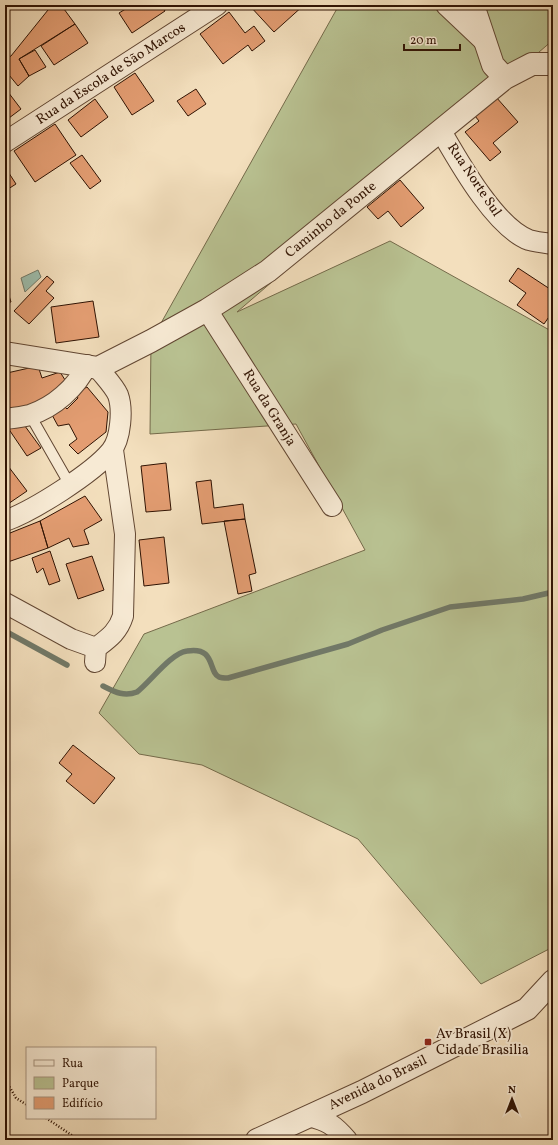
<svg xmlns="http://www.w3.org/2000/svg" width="558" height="1145" font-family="Vollkorn,serif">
  <rect width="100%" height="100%" fill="#f3dfbd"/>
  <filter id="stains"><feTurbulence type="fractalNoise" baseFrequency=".005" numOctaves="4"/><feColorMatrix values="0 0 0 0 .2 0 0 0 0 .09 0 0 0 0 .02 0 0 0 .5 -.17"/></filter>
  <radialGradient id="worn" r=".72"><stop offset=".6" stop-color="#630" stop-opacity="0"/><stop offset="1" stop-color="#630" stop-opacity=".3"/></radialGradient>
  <path fill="#b9c292" stroke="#746a4a" d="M339 5H553V40L237 312 390 241 553 332V947L481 984 358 839 202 765 139 754 99 713 144 634 365 550 296 424 150 434 151 341Z"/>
  <path fill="#9dbdac" stroke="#717968" d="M38 270 41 277 25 292 21 278Z"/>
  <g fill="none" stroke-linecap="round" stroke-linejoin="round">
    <path stroke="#717968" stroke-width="5.5" d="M5 631 67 665
      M103 686C115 692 124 697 137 692 150 682 171 653 187 651 216 646 208 672 219 677 221 678 226 678 228 678L348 644 382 630 450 607 523 599 553 592"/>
  </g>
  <path fill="#e39d72" stroke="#301303" d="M52 5H68L64 9 75 24 19 59 29 76 18 86 9 75 5 76V59L11 56Z
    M132 5H162L165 11 132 33 119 13Z
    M249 5H304L274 32Z
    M229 12 245 33 254 26 265 41 252 51 248 45 223 64 200 34Z
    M75 24 88 43 54 65 41 46Z
    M35 50 46 67 29 76 19 59Z
    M135 73 154 101 132 115 114 87Z
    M196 89 206 104 188 116 177 101Z
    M8 92 21 109 5 121V94Z
    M496 97 518 122 493 143 501 152 490 161 465 132 479 121 475 116Z
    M95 99 108 117 81 137 68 120Z
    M55 124 76 155 35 182 14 151Z
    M82 155 101 181 90 189 70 163Z
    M5 167 16 184 5 191Z
    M400 180 424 208 401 227 388 211 378 219 367 207Z
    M518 268 553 291V311L544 324 517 305 526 293 509 281Z
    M47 276 54 282 46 291 54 298 29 324 14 311Z
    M5 283 11 302 5 303Z
    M93 301 99 337 56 343 51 307Z
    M38 366 42 378 60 372 67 383 26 409 5 412V369L7 373Z
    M87 387 108 412 106 432 78 454 69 445 77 439 69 424 58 426 51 413 62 404 67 409 78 398 75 393Z
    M22 422 41 448 27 456 8 428Z
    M5 462 27 491 5 506Z
    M166 463 171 510 146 512 141 466Z
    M211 480 214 508 243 504 245 519 202 524 196 482Z
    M85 496 102 520 84 530 89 544 73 547 69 538 48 548 40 521Z
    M245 519 256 573 249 575 252 591 238 594 224 521Z
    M40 521 48 548 5 563V535Z
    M164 537 169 583 144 586 139 540Z
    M50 551 60 581 49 585 43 568 37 573 32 558Z
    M92 556 104 590 78 599 66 564Z
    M73 745 115 778 94 804 66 781 72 774 59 763Z"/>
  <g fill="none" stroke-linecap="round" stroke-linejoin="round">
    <g stroke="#614632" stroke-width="12">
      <path id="service" d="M30 415 70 485"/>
    </g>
    <g stroke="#614632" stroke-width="22">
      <path id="minor" d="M446 5 484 41
        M441 131C459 162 495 227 529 240 536 242 545 243 553 244
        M5 142 217 5
        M207 310 332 506
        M5 419C13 418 22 417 30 415 54 407 76 388 87 365
        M5 521C33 511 93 473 111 451 121 439 123 409 118 395 114 386 104 376 98 368
        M5 603 71 639 96 648
        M95 662 96 648C109 638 118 632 123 616L125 534 113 450
        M309 1116C328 1121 334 1125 347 1140"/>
    </g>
    <g stroke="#614632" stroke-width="24">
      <path id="tertiary" d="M473 5 493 65 505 78
        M5 353 98 368 151 341 207 310 268 271 505 78 532 64H553
        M257 1140 362 1092 527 1009 553 981"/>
    </g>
    <path stroke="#301303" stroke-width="2.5" stroke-dasharray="1 2" stroke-linecap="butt" d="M5 1079 16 1098 27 1105
      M46 1118 79 1140"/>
    <use href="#service" stroke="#f7ead4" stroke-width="10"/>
    <use href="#minor" stroke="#f7ead4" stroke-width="20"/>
    <use href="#tertiary" stroke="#f7ead4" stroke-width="22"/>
  </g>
  <rect fill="#8f2418" stroke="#f7ead4" stroke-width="1.5" x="424" y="1038" width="8" height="8" rx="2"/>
  <g text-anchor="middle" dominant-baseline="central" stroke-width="4" stroke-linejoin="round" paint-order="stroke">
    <g font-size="14" fill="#301303" stroke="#f7ead4">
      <text transform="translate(111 74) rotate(-33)">Rua da Escola de São Marcos</text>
      <text transform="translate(474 180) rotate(56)">Rua Norte Sul</text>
      <text transform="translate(331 220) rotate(-39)">Caminho da Ponte</text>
      <text transform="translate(269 408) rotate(58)">Rua da Granja</text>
      <text transform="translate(378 1083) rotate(-26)">Avenida do Brasil</text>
    </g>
    <g font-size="14" fill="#301303" stroke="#f7ead4" text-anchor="start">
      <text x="436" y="1034">Av Brasil (X)<tspan x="436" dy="16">Cidade Brasilia</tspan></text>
    </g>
  </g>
  <rect width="558" height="1145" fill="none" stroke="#f3dfbd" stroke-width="20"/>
  <rect x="6" y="6" width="546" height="1133" fill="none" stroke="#301303" stroke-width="2"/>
  <rect x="10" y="10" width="538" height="1125" fill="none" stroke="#301303"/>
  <rect x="26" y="1047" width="130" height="72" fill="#f7ead4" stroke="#a79480"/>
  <rect x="34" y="1060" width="20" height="6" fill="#f7ead4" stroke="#a79480"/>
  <text x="62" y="1067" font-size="12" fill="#301303">Rua</text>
  <rect x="34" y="1077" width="20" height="12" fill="#b9c292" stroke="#a79480"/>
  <text x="62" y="1087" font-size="12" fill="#301303">Parque</text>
  <rect x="34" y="1097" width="20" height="12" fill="#e39d72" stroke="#a79480"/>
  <text x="62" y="1107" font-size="12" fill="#301303">Edifício</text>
  <g transform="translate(512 1099)" stroke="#f7ead4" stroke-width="3" paint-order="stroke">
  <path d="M0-3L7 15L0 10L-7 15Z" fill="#301303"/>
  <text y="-6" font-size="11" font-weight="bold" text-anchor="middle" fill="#301303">N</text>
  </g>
  <path d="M404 44v6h56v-6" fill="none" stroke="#301303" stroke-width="2"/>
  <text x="410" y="44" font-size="12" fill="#301303" stroke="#f7ead4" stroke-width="3" paint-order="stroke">20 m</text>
  <rect width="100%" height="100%" filter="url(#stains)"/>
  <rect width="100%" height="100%" fill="url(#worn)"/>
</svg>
